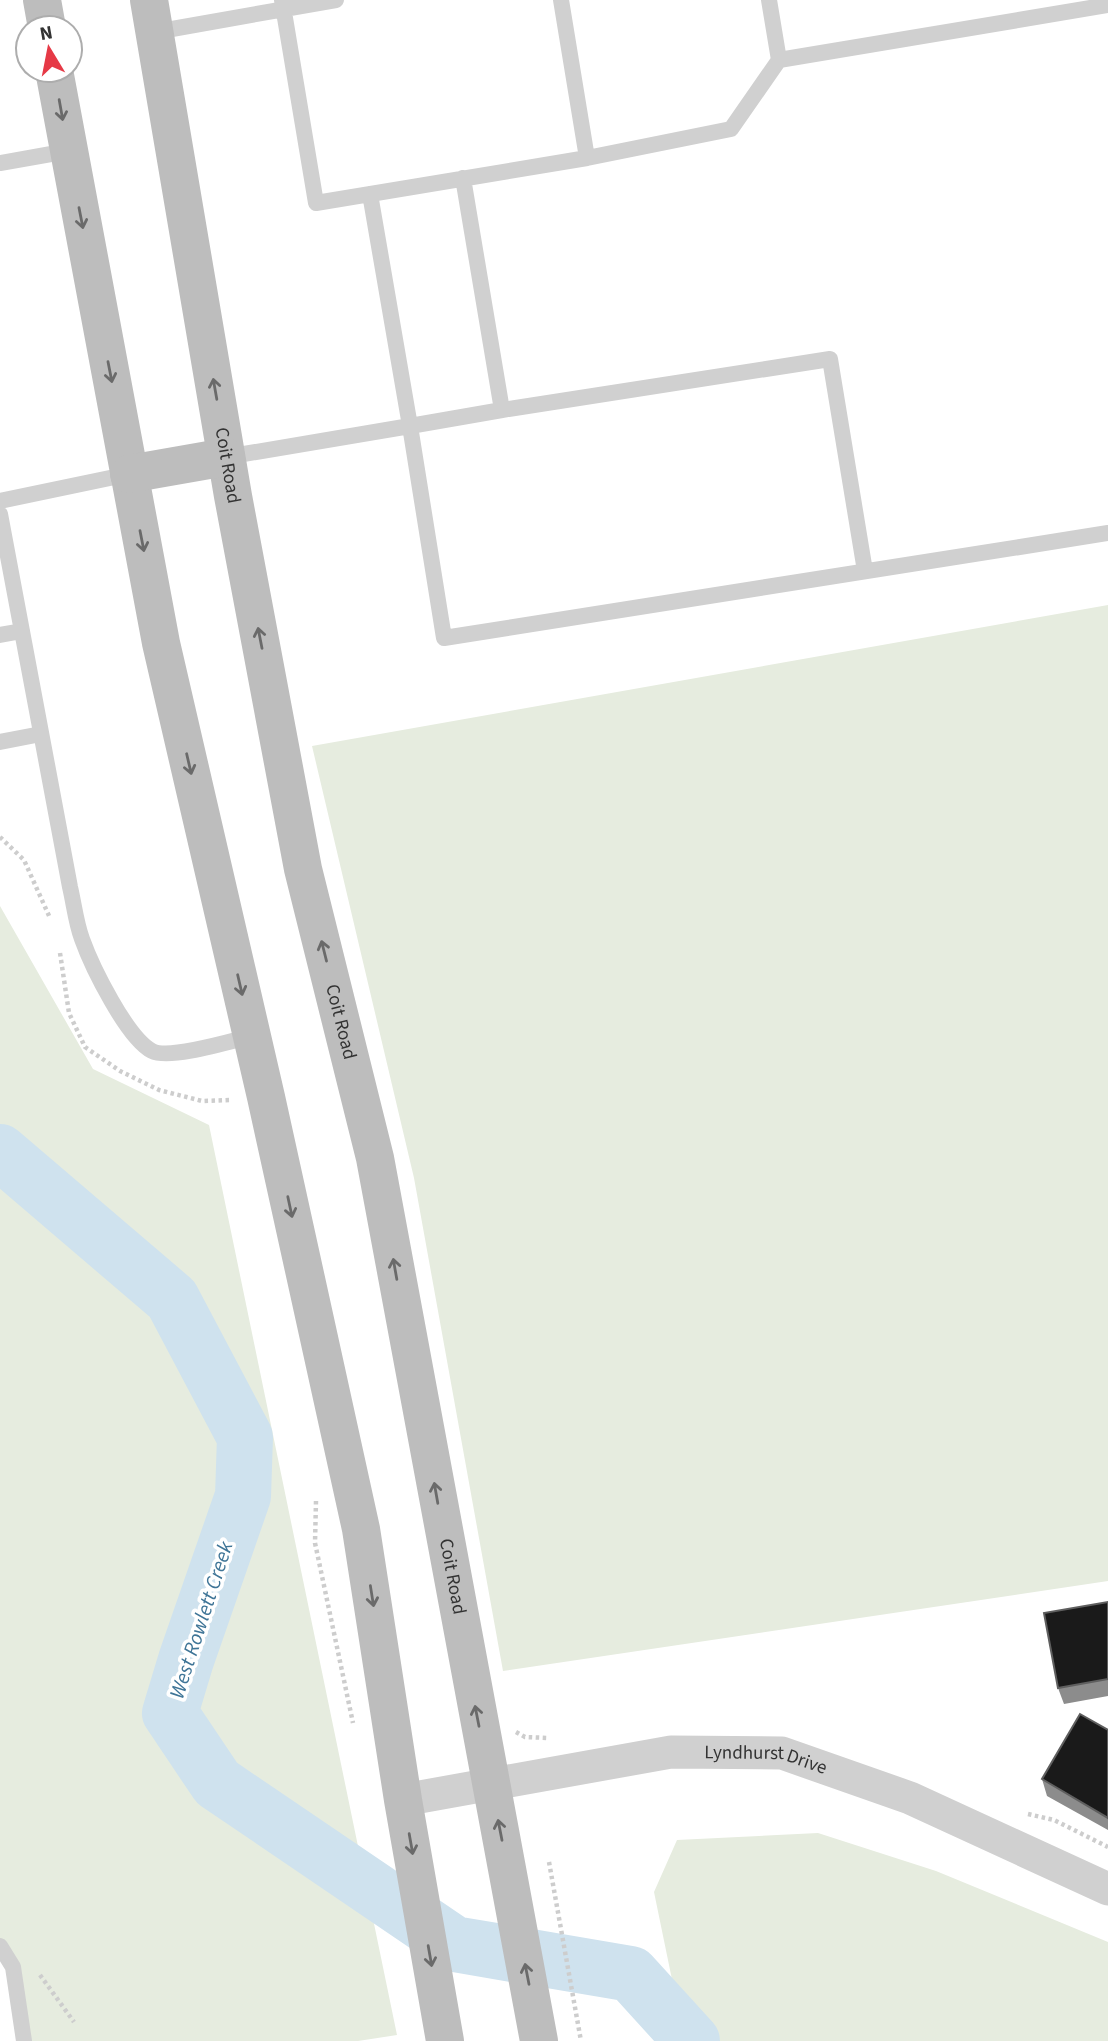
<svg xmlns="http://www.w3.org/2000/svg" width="1108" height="2041" font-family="'Source Sans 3',sans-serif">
  <rect width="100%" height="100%" fill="#fff"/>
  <path fill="#e6ecdf" d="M1108 605V1581L503 1671 414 1178 312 746Z
    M0 906 93 1069 209 1125 397 2035 358 2041H24L0 1946Z
    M818 1833 936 1871 1108 1942V2041H713L676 1999 654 1892 677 1840Z"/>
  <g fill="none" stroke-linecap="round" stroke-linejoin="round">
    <path stroke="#cfe2ee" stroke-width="56" d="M0 1152 172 1299 245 1437 243 1496 186 1660 170 1713 217 1783 454 1944 631 1974 692 2041"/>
    <path stroke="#cdcdcd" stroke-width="4.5" stroke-dasharray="3.5 3.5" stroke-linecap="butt" d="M0 837 24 860 50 918
      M60 953 69 1013 85 1047 120 1071 159 1090 202 1101 230 1100
      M316 1501 315 1543 353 1723
      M516 1732 525 1737 548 1738
      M1028 1814 1054 1820 1108 1847
      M549 1862 581 2041
      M40 1975 74 2022"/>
    <path stroke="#d0d0d0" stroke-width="16" d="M282 0 316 203 587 158 731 129 779 60 769 0
      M561 0 587 158
      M155 32 336 0
      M779 60 1108 5
      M0 163 68 151
      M463 178 502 410 410 426 444 638 1108 533
      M502 410 830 359 865 571
      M226 457 410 426 370 194
      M0 501 129 474
      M0 514 70 887C74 904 76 923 82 939 92 967 127 1038 152 1051 170 1060 231 1041 252 1036
      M0 635 22 631
      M0 742 41 734
      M0 1946 13 1967 24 2041"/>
    <path stroke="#d0d0d0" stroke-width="33" id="s1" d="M403 1800 671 1752 782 1753 910 1798 1108 1889"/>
    <g stroke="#bdbdbd" stroke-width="38">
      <path d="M42 0 47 28"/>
      <path id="s2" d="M149 0 233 496 303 869 375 1158 539 2041"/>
      <path d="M54 70 161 643 266 1097 361 1529 403 1800 445 2041"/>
      <path d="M129 474 226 457"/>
    </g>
  </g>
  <path fill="#8c8c8c" d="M1108 1602V1696L1064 1704 1058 1688Z
    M1108 1730V1830L1047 1796 1042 1779Z"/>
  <path fill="#1a1a1a" stroke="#5f5f5f" stroke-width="2" d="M1108 1602V1679L1058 1688 1044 1613Z
    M1080 1714 1108 1730V1818L1042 1779Z"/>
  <defs><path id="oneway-shaft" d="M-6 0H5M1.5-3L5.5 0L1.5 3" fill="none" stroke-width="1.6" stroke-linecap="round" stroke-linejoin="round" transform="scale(1.75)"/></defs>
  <g stroke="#6a6a6a">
    <use href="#oneway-shaft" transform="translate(61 110) rotate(80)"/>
    <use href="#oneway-shaft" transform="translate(81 218) rotate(79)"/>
    <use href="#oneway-shaft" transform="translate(110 372) rotate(79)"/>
    <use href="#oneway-shaft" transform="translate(215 389) rotate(-100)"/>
    <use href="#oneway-shaft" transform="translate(142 541) rotate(79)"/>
    <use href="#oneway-shaft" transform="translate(260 638) rotate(-101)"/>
    <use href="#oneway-shaft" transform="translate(189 764) rotate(77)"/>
    <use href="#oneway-shaft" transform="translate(324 951) rotate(-104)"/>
    <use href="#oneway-shaft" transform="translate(240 985) rotate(77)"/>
    <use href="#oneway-shaft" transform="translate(290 1207) rotate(78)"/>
    <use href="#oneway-shaft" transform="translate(395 1269) rotate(-100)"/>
    <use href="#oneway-shaft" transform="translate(436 1493) rotate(-100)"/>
    <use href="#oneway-shaft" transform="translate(372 1596) rotate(81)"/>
    <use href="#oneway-shaft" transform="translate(477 1716) rotate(-101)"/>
    <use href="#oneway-shaft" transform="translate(500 1830) rotate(-101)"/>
    <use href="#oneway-shaft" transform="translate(411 1844) rotate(80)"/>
    <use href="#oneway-shaft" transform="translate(430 1956) rotate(80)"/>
    <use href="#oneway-shaft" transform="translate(527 1974) rotate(-101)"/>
  </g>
  <g text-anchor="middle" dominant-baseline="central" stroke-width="7" stroke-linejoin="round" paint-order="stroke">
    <g font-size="19" fill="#333" stroke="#fff">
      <text stroke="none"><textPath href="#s2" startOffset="472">Coit Road</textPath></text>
      <text stroke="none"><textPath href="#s2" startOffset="1040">Coit Road</textPath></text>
      <text stroke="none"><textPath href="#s2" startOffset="1606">Coit Road</textPath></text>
      <text stroke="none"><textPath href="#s1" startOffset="368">Lyndhurst Drive</textPath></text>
    </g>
    <g font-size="21" font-style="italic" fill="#3f7597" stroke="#fff">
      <text transform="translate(201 1620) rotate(-72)">West Rowlett Creek</text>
    </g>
  </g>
  <g transform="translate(49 49) rotate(350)"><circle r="33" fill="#ffffff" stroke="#adadad" stroke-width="2"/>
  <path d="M0-5L12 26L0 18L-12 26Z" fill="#e63946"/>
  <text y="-10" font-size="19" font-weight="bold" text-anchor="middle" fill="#333333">N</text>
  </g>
</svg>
